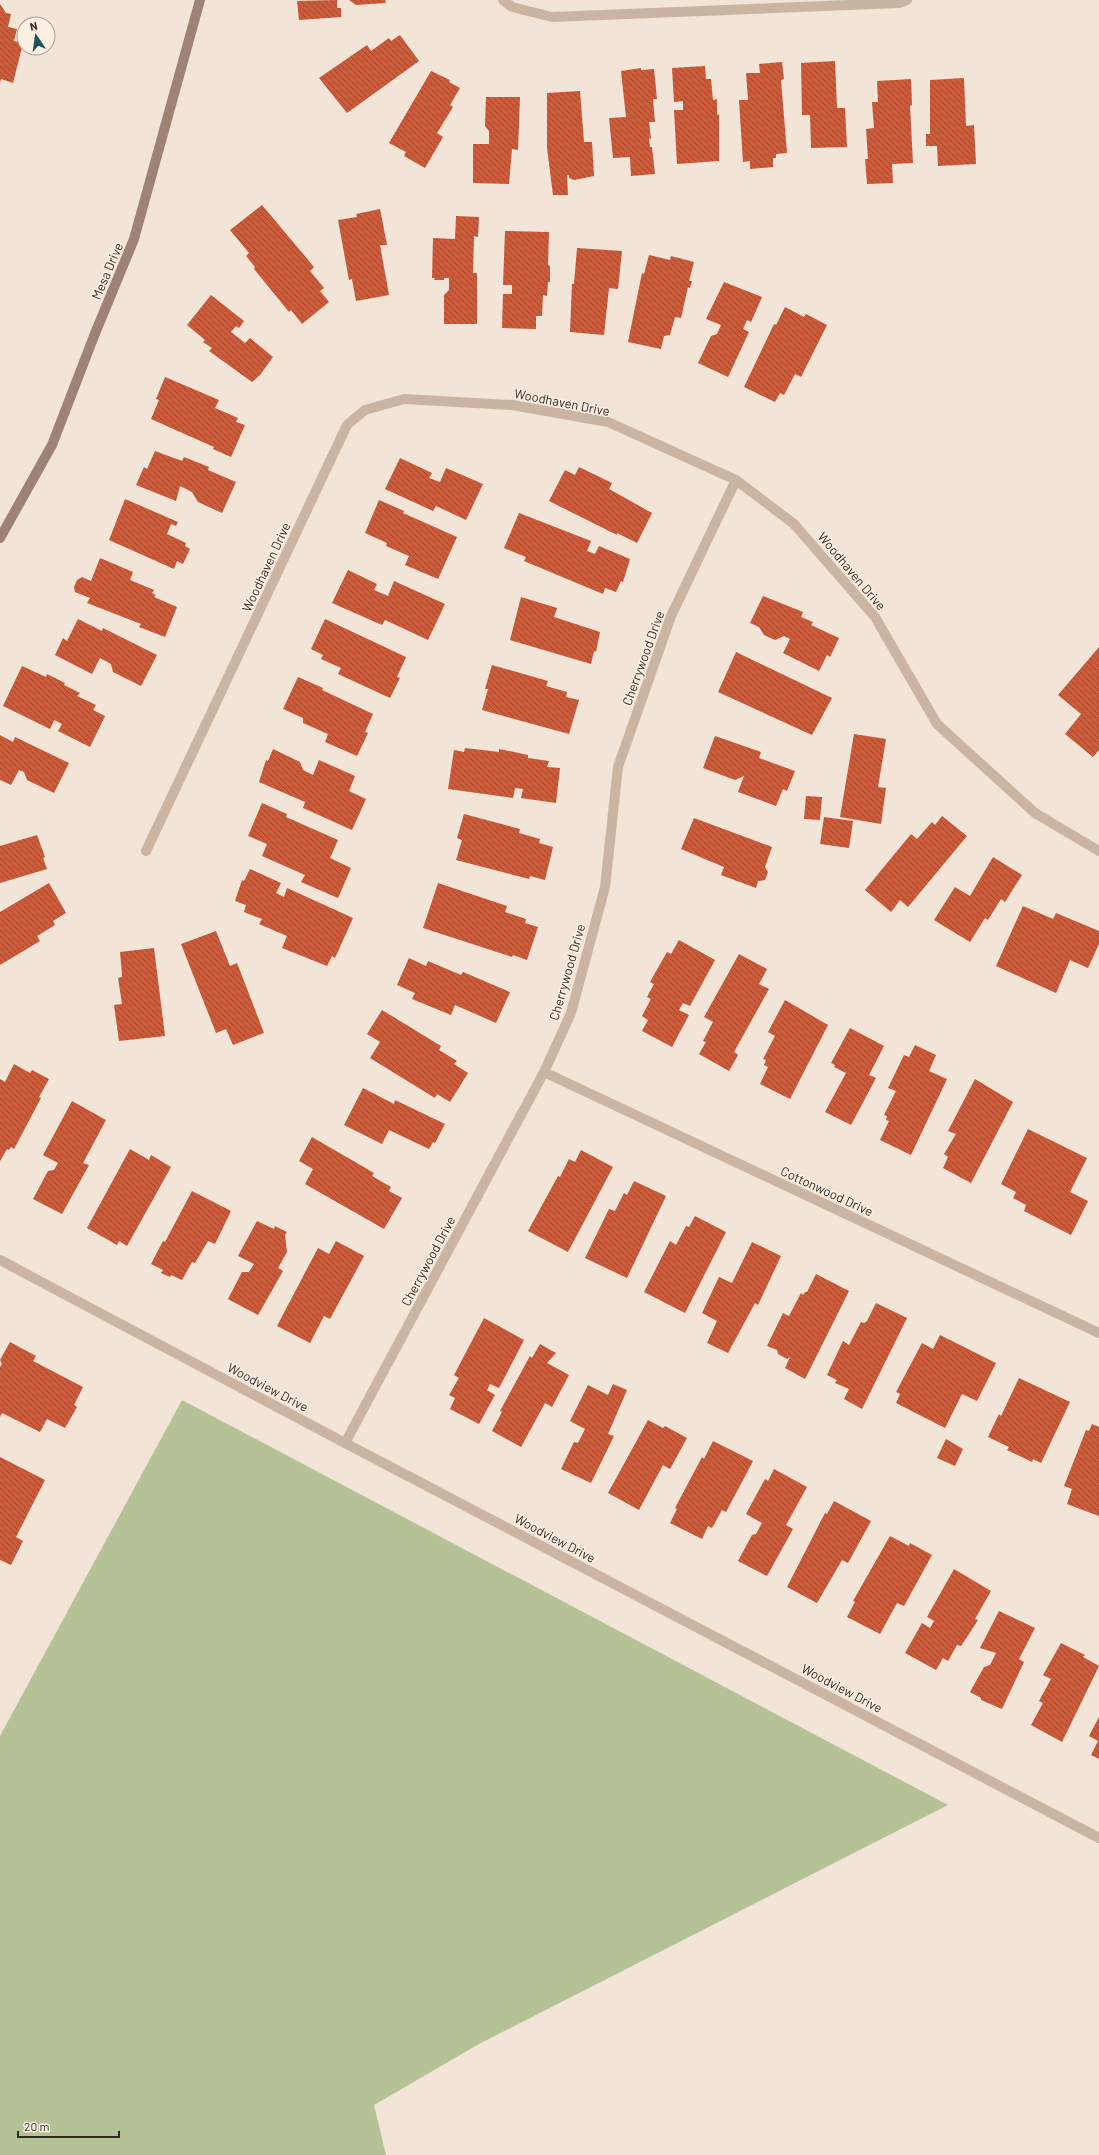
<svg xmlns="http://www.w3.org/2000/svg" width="1099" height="2155" font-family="Barlow,sans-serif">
  <defs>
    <pattern id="building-back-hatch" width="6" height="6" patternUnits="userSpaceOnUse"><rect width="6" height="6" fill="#ce5a38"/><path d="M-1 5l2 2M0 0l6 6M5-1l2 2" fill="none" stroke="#a84a2f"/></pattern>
  </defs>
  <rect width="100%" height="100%" fill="#f2e4d6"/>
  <path fill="#b4c295" d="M182 1400 948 1805 479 2044 374 2105 386 2155H0V1736Z"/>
  <path fill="url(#building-back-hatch)" d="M337 0V8H341V17L299 20 297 1Z
    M349 0H385L386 3 356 5Z
    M0 4 6 13 11 14 8 27 17 29 14 41 23 43 13 83 1 79 0 83Z
    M400 35 419 61 347 113 319 78 367 45 371 51 389 38 391 41Z
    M835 61 837 108H845L847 147 811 148 810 115H802L801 63Z
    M782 62 784 79 781 80 787 153 776 154V158H773V167L750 169V161L743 162 739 100H748L746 73H760L759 64Z
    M705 66 706 79H711L713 100 717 99V115L719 114V161L677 164 674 110H683V101L674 102 672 68Z
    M641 68V70L654 69 657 99H653L655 122H649L651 139 649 138 650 147H652L655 174 631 176 630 157 613 158 609 118 626 117 621 71Z
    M431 71 450 80 449 82 460 88 450 105 453 107 437 133 443 137 425 168 404 156 406 152 389 143Z
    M964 78 966 126 974 125 976 164 938 166 937 146H926V134H930V80Z
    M911 79 912 105 910 106 913 163 892 164 893 183 867 184 865 159H868L866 129 874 128 872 102H878L877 81Z
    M580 91 584 142H592L594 176 574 180 569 178V175H567L568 195H553L547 148V93Z
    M486 97H520L518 150 512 149 509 184 473 183V144H489V131L485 126Z
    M262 205 314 267 310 271 324 288 320 291 329 302 302 324 291 310 289 312 254 269 255 267 246 256 249 253 230 230Z
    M380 209 387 245H380L389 295 356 301 352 279 349 280 338 220 357 217 356 214Z
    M456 216 479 217 478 237 474 236 473 273H477V324H444V295L449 290V278H444V280H434L435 278H432L433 238 455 239Z
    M505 231 549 232 548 265 550 266V282H548L547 296 543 295 542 316H536V329L502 328 503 294H512V285H503Z
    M577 248 622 251 618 289 609 288 604 335 570 332 572 284H574Z
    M649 255 670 260 671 256 694 262 689 281H692L690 288 688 287 681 318 675 317 670 335 664 336 661 349 628 342 642 273 644 274Z
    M724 282 762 297 751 322 747 320 743 329 749 332 728 377 698 363 711 336 717 334 721 325 706 319Z
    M211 295 244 321 239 328 236 326 231 332 245 343 250 338 273 357 260 375 252 382 209 351 212 348 203 342 205 340 187 325Z
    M785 307 804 317 806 314 827 325 801 377 795 374 784 395 780 393 775 402 744 387 774 324 776 325Z
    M165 377 219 400 215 408 238 418 236 422 245 425 231 457 213 449 214 447 151 419 159 400 156 399Z
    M155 451 182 461 184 457 209 467 208 470 236 482 222 513 198 502 192 492 180 486 176 501 136 485 144 467 147 469Z
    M400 458 432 473 429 478 440 482 446 468 483 484 466 520 436 506 433 511 385 489Z
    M579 467 612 483 609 489 652 513 637 543 617 533V535L549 501 565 470 575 475Z
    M125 499 178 522 176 526 171 524 167 534 186 543 185 546 190 549 183 564 177 561 174 569 109 540Z
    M379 500 404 511 403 513 457 537 438 579 405 565 409 556 386 546 387 543 365 533Z
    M519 513 591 541 587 551 595 554 599 546 630 559 623 582 621 581 616 592 605 588 603 594 524 561 526 557 504 548Z
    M100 558 133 572 130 580 154 590 152 593 156 595 154 597 177 607 165 637 139 627 141 624 87 603 90 598 75 592 74 587 77 580 82 577 91 581Z
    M348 570 377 584 374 590 388 596 394 581 445 604 428 640 385 620 382 625 332 603Z
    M763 596 803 612 801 617 813 622 811 625 839 638 830 657 827 655 819 671 783 653 790 639 784 636 775 640 764 635 759 627 750 623Z
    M521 597 557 608 554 617 600 632 596 652 594 651 591 664 510 640Z
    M78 619 102 631 103 628 157 655 141 686 113 672 111 664 100 658 92 674 55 655 63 638 67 641Z
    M325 619 406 657 397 677 400 678 390 698 338 674 341 668 321 659 323 655 311 649Z
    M1099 647V750L1093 757 1065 734 1081 714 1058 695Z
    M736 652 832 698 812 735 718 692Z
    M492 665 548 681 546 686 567 692 566 697 579 700 569 734 482 710 488 689H485Z
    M22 666 46 677 47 674 65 683 64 685 80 693 77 696 96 705 93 710 105 716 90 747 58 731 62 724 54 720 50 729 3 706Z
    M298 677 323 688 322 690 373 714 365 732 368 733 357 756 325 742 328 734 303 723V718L283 709Z
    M854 734 886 739 878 787 886 788 881 824 840 817Z
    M0 735 13 742 15 737 69 763 54 793 27 780 24 772 19 770 11 785 0 780Z
    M715 736 761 752 759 758 795 771 787 791 783 789 776 806 738 792 744 776 735 780 703 768Z
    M465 748 499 752V749L514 752 528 755V758L549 761 547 767 560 768 556 803 521 798 523 789 515 788 513 798 448 789 454 750 464 752Z
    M273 749 300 762 303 770 313 775 319 760 355 776 349 791 366 799 352 830 303 808 305 802 259 782 266 760 268 761Z
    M806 796 822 797 820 820 804 819Z
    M262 803 287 814 286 817 338 840 330 858 351 868 338 898 301 882 305 875 262 856 267 844 248 836Z
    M464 814 520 829 519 833 540 839 539 843 553 847 545 880 530 876 529 879 456 860 462 840 457 838Z
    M942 816 967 836 908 907 900 900 891 912 865 890 911 834 917 839 932 822 935 825Z
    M824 817 853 821 849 848 820 844Z
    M694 818 772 847 765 867 768 872 765 880 758 881 756 888 721 875 724 867 681 849Z
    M37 835 45 857 43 858 47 869 0 883V846Z
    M993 857 1022 875 1005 902 1001 899 988 920 985 918 970 942 934 920 955 887 970 896Z
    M250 869 281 883 276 893 284 897 287 888 353 918 335 958 332 956 327 966 282 948 287 936 259 924 262 919 244 912 246 905 235 901 242 880 244 881Z
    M49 883 66 913 53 921 55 925 37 936 40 941 0 965V912Z
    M438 883 507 906 505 912 526 919 525 923 538 927 527 960 513 955 512 957 423 928Z
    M1023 906 1053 919 1056 913 1099 931V944L1088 968 1070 960 1056 993 996 966Z
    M216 931 230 966 237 963 264 1033 233 1045 226 1029 216 1033 181 944Z
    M679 940 715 960 690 1006 683 1003 679 1010 689 1015 672 1047 642 1031 648 1020 642 1016 651 999 647 997 654 984 650 982 667 952 671 954Z
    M154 948 165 1036 119 1041 114 1005 122 1004 118 978 122 977V974L120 952Z
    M739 954 767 969 759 984 769 989 734 1052 738 1055 729 1071 699 1054 706 1042 703 1041 713 1022 704 1017Z
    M409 958 426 966 428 961 461 975 463 972 510 992 496 1023 455 1005 451 1015 412 999 415 993 397 985Z
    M785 1000 828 1025 790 1099 760 1084 768 1067 764 1065 766 1060 763 1059 775 1036 768 1032Z
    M382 1010 441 1046 439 1050 457 1061 454 1064 468 1073 450 1102 437 1094 435 1098 370 1058 380 1042 367 1034Z
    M850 1028 884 1046 869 1075 876 1078 851 1125 825 1112 846 1073 834 1067 835 1065 831 1063Z
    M915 1045 936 1055 929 1071 947 1079 911 1155 880 1140 889 1121 886 1120 887 1116 884 1115 896 1091 888 1088 904 1055 909 1057Z
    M14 1064 30 1073 32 1070 49 1079 39 1097 41 1098 14 1149 11 1147 9 1150 7 1149 0 1161V1079L5 1082Z
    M975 1079 1013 1102 971 1183 943 1168 948 1157 944 1154 956 1134 948 1131Z
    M363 1088 394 1104 395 1100 445 1124 435 1143 433 1142 429 1149 389 1130 382 1144 344 1125Z
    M72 1101 106 1120 83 1163 89 1165 62 1214 33 1199 48 1171 54 1170 58 1163 43 1155Z
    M1028 1129 1087 1158 1070 1192 1088 1201 1071 1235 1024 1211 1026 1205 1013 1198 1016 1192 1001 1184Z
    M312 1137 374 1173 372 1176 391 1187 389 1191 402 1198 384 1229 305 1184 313 1169 299 1161Z
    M130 1149 149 1160 151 1155 171 1167 127 1246 119 1241 117 1245 87 1228Z
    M581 1150 613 1167 568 1252 528 1231 558 1176 560 1177 569 1159 575 1162Z
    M634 1181 666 1196 627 1278 585 1258 609 1209 615 1211 624 1193 627 1195Z
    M192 1191 231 1211 215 1244 208 1241 195 1263 192 1262 182 1280 171 1275 170 1277 161 1273 163 1270 151 1264 163 1241 165 1242Z
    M695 1216 726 1232 685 1313 644 1292 670 1241 676 1245 686 1226 689 1227Z
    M257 1221 274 1229 275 1226 287 1232 285 1235 287 1252 278 1268 283 1271 258 1315 228 1299 242 1272H249L254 1264 238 1256Z
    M336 1241 364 1256 330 1319 324 1316 310 1343 277 1326 318 1248 329 1254Z
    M752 1242 781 1256 758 1305 755 1303 728 1353 707 1343 717 1321 702 1313 719 1277 732 1283Z
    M816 1274 849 1291 805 1379 785 1368 790 1357 787 1359 778 1354 777 1350 767 1346 783 1313 789 1316 801 1293 803 1295 805 1292H807Z
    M876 1303 907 1318 862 1409 844 1399 849 1389 835 1383 837 1380 827 1375 843 1341 849 1345 861 1322 864 1323 867 1321Z
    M484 1318 524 1340 499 1388 490 1384 487 1390 495 1395 479 1424 450 1409 455 1398 449 1395 459 1378 454 1375Z
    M940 1335 996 1363 977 1401 962 1394 945 1428 896 1403 900 1394 896 1392 922 1343 933 1349Z
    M10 1342 36 1356 33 1361 83 1387 74 1405 77 1407 65 1428 47 1419 40 1432 2 1413 0 1417V1367L2 1364 0 1360Z
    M540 1344 556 1353 547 1363 569 1375 552 1407 545 1403 521 1447 492 1431 502 1412 500 1411 530 1356 532 1358Z
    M1019 1378 1070 1402 1041 1463 1033 1459 1032 1462 1007 1450 1009 1447 988 1437 999 1414 1001 1416Z
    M613 1384 627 1390 608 1434 614 1436 591 1483 561 1469 574 1442 578 1443 585 1429 570 1421 588 1385 608 1395Z
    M648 1420 663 1428 665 1426 687 1438 670 1469 663 1465 639 1510 608 1493Z
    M1092 1424 1099 1427V1516L1067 1504 1072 1489 1064 1486 1086 1430 1089 1431Z
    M946 1439 963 1449 955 1466 937 1458Z
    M713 1441 753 1461 726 1512 722 1510 712 1528 708 1526 702 1539 670 1523 677 1509 675 1508 702 1457 704 1459Z
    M0 1457 45 1480 16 1537 23 1541 11 1565 0 1560Z
    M774 1469 807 1487 786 1525 793 1529 767 1576 738 1561 752 1535 756 1534 762 1523 746 1514 765 1479 768 1481Z
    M834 1501 871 1521 848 1563 842 1560 817 1603 787 1587 825 1513 827 1514Z
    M890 1536 909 1546 910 1543 932 1555 904 1606 897 1603 880 1634 847 1617 855 1602 853 1601Z
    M954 1569 991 1591 975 1619 978 1620 969 1634 961 1646 957 1645 948 1661 943 1658 936 1670 905 1653 922 1623 930 1628 934 1621 927 1617Z
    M999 1611 1035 1628 1019 1659 1024 1662 1002 1709 981 1700V1698L970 1692 984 1667 990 1665 996 1653 980 1648Z
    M1061 1643 1085 1655 1083 1657 1099 1666 1062 1742 1031 1725 1043 1703 1039 1701 1051 1679 1043 1675Z
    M1099 1717V1759L1091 1755 1098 1741 1089 1736Z"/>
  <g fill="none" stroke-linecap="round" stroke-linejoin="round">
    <path stroke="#cbb4a1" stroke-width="10" d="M503 0 512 7 552 17 899 3 907 0
      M146 851 347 425 365 410 404 399 512 405 608 422 736 480 794 524 875 617 937 724 1035 813 1099 851
      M544 1072 1099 1333
      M0 1260 345 1443 1099 1838
      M345 1443 544 1072 571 1013 605 887 618 767 671 616 736 480"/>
    <path stroke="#9e8273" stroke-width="10" d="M0 538 52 445 94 336 134 239 200 0"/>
  </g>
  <g text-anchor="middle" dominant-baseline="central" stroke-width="3" stroke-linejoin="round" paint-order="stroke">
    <g font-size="13" fill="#342925" stroke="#faefe2">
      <text transform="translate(107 271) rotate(-67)">Mesa Drive</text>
      <text transform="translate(562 402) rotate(11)">Woodhaven Drive</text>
      <text transform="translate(266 567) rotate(-65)">Woodhaven Drive</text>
      <text transform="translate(852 571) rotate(50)">Woodhaven Drive</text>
      <text transform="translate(643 658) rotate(-70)">Cherrywood Drive</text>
      <text transform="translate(567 972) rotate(-74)">Cherrywood Drive</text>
      <text transform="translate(827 1191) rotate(25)">Cottonwood Drive</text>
      <text transform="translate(428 1261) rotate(-62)">Cherrywood Drive</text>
      <text transform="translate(268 1387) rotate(28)">Woodview Drive</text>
      <text transform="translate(555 1538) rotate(28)">Woodview Drive</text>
      <text transform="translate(842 1688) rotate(28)">Woodview Drive</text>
    </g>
  </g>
  <g transform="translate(36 36) rotate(347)"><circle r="19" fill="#faefe2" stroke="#aba096"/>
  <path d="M0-3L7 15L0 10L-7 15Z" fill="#185558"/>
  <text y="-6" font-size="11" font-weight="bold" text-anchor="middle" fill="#342925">N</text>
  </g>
  <path d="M18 2131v6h101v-6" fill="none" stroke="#342925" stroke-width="2"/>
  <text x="24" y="2131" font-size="12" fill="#342925" stroke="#faefe2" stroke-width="3" paint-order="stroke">20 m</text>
</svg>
